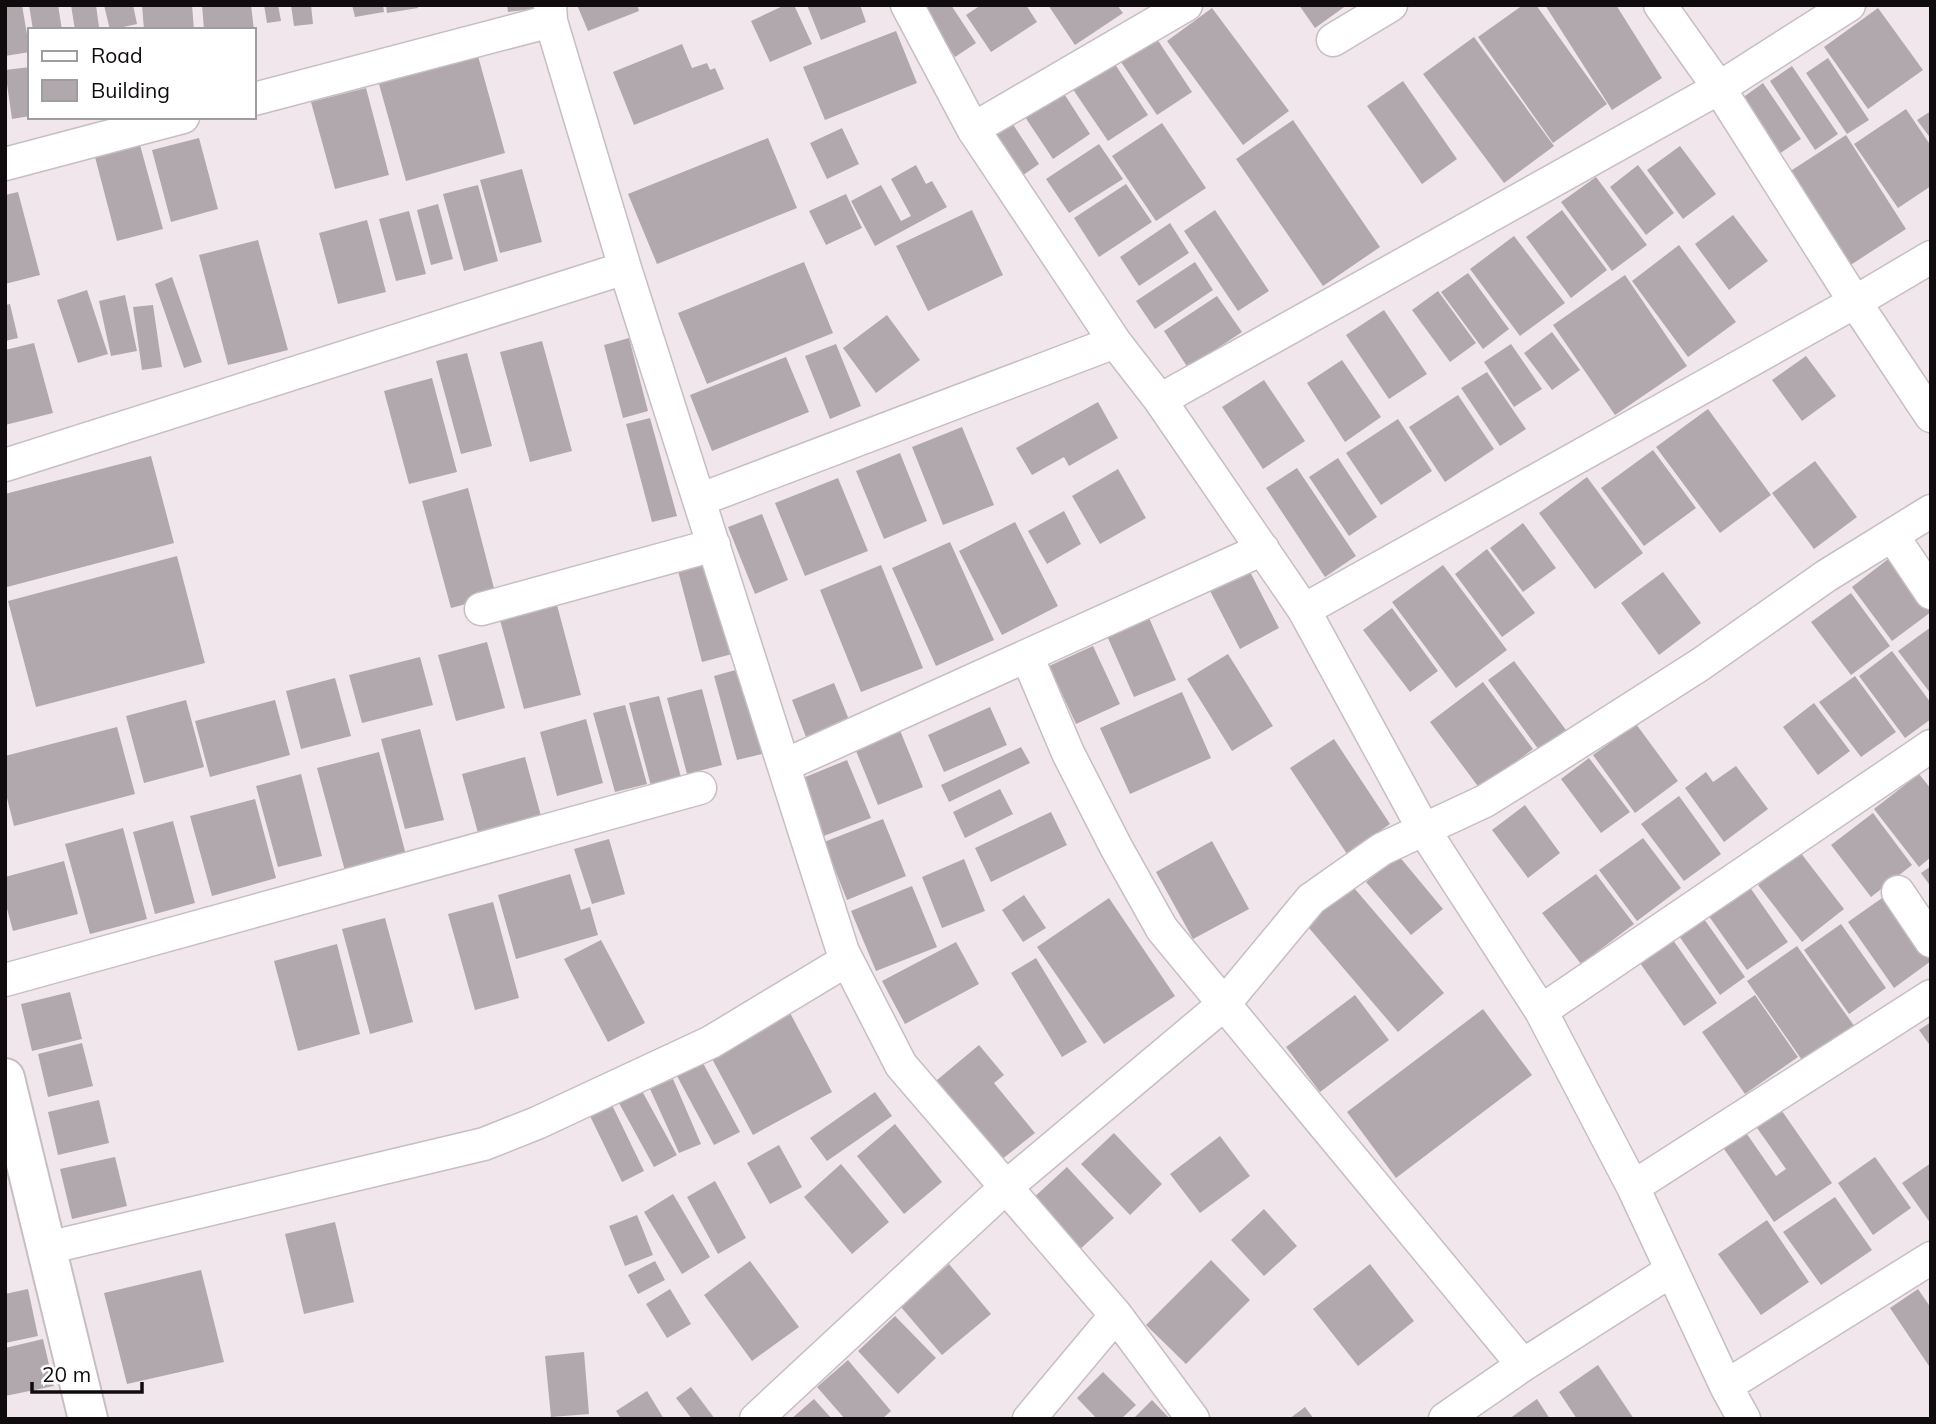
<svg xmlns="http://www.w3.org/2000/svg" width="1936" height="1424" font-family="Mulish,sans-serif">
  <rect width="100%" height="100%" fill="#f0e6ec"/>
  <path fill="#b1a8ad" d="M5 5H22L30 52 5 56Z
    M29 5H58L62 30H33Z
    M71 5H96L99 27 75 30Z
    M104 5H133L137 24 110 30Z
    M142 5H192L194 30H144Z
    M202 5H251L254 30H204Z
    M264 5H278L281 21 267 23Z
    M291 5H311L313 24 294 26Z
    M352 5H383L384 12 355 17Z
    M386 5H418V8L387 13Z
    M507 5H540L541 8 508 12Z
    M577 5H637L639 11 588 31Z
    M785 5H794L812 44 770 62 751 21Z
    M807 5H860L866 22 821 40Z
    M920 5H951L976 43 955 57Z
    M981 5H1026L1037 22 991 52 966 15Z
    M1048 5H1117L1123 13 1075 45Z
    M1299 5H1347L1315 28Z
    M1523 5H1536L1607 104 1553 143 1478 37Z
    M1545 5H1616L1662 78 1612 110Z
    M1212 8 1289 111 1243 145 1167 41Z
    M1878 8 1923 70 1868 109 1824 47Z
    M896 31 917 83 825 120 803 67Z
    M1155 36 1192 92 1157 115 1119 59Z
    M1474 37 1554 146 1504 183 1423 74Z
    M682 44 692 68 707 63 710 70 715 68 724 89 634 125 613 72Z
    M478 56 505 153 406 181 379 84Z
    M1111 58 1148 115 1108 141 1070 85Z
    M1828 58 1869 120 1847 134 1806 73Z
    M1792 66 1838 134 1815 150 1770 81Z
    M30 67V116L12 119 5 70Z
    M1403 81 1457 159 1422 184 1367 106Z
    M1763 83 1801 139 1776 156 1738 101Z
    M366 88 389 175 335 189 311 102Z
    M1061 89 1090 134 1053 159 1023 114Z
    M1906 109 1931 146V186L1898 208 1854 144Z
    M1931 111V139L1917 120Z
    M1293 120 1380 247 1323 286 1236 159Z
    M1012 123 1039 164 1013 182 986 141Z
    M1162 123 1206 188 1156 221 1112 156Z
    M842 128 859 164 827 179 810 143Z
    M1846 135 1906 229 1849 266 1789 172Z
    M199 138 218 209 171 222 152 150Z
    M768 138 797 208 657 264 628 194Z
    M1099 144 1123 179 1069 213 1046 179Z
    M140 145 163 229 117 241 95 157Z
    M1680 146 1716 194 1683 219 1647 170Z
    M916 165 926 184 932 181 947 207 875 246 851 201 881 185 901 221 911 216 891 179Z
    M1638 165 1674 213 1646 235 1610 187Z
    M522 169 542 242 500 253 480 180Z
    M1596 177 1647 245 1612 271 1561 202Z
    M1126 184 1152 222 1099 257 1074 218Z
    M478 185 498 261 464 271 443 194Z
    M18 192 40 275 5 284V195Z
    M846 194 862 228 826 245 809 211Z
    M438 204 453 259 431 265 417 210Z
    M972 210 1003 275 928 311 896 246Z
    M1215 210 1269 291 1238 311 1184 231Z
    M1562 210 1607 270 1571 298 1526 237Z
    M409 211 426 274 396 281 379 219Z
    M1733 215 1768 261 1729 290 1695 244Z
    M367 220 386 292 338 304 319 233Z
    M1170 223 1189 253 1139 286 1120 257Z
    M1514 236 1565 303 1520 336 1470 269Z
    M258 240 288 350 228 365 199 255Z
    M1679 245 1736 322 1688 357 1632 281Z
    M804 262 833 333 707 384 678 313Z
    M1195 262 1213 290 1155 329 1136 301Z
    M1468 273 1509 329 1483 349 1441 292Z
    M1625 275 1687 366 1615 415 1553 325Z
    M172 277 202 362 184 368 155 284Z
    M87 290 108 354 78 363 57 300Z
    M1438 291 1476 343 1450 362 1412 310Z
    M125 295 137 351 111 356 99 301Z
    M1217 296 1242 332 1188 368 1164 331Z
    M10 304 18 338 5 341V305Z
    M153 305 162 367 142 370 133 307Z
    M1384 310 1427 374 1389 399 1346 335Z
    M887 315 920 360 876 393 843 348Z
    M1552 332 1580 370 1552 390 1524 353Z
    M629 338 648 411 623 418 604 345Z
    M542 341 572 451 530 462 500 352Z
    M34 343 53 413 5 425V350Z
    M836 344 861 406 830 419 805 356Z
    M1511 344 1542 389 1514 407 1484 362Z
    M467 353 492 446 461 454 436 361Z
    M1806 356 1836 396 1802 421 1772 380Z
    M786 357 809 412 712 451 690 395Z
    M1342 360 1381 417 1345 442 1307 383Z
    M1487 372 1526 429 1500 446 1461 388Z
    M432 378 457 472 409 484 384 391Z
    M1264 380 1305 441 1263 469 1222 407Z
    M1458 395 1494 449 1445 482 1409 427Z
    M1098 402 1118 438 1069 466 1064 457 1032 475 1016 448Z
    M1708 409 1771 495 1720 533 1656 447Z
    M650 418 677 516 652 522 626 424Z
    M1398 419 1432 471 1381 505 1346 453Z
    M962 427 994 505 943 525 912 447Z
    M1653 450 1696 508 1644 546 1601 488Z
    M900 453 927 521 884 539 856 471Z
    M151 456 174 543 7 587 5 581V494Z
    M1338 458 1377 517 1349 536 1309 477Z
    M1815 461 1857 517 1814 549 1772 493Z
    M1297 468 1356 556 1325 577 1266 488Z
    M1118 469 1146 518 1100 544 1072 496Z
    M1587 477 1643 553 1595 589 1539 513Z
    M838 478 868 551 805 576 775 503Z
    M468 488 496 596 451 608 422 501Z
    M1064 511 1081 544 1047 564 1028 531Z
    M762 514 788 580 755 594 728 527Z
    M1015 522 1058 606 1002 635 959 551Z
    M1523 523 1556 568 1523 592 1490 548Z
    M950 542 994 640 936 666 892 568Z
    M1487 549 1535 613 1502 637 1455 574Z
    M177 556 205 663 36 707 8 601Z
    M1892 556 1931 608V612L1892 641 1852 587Z
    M707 559 732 654 702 662 677 567Z
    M881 565 923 668 861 692 820 590Z
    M1443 565 1507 650 1456 688 1392 602Z
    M1247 566 1279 628 1240 649 1208 587Z
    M1663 572 1701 623 1659 655 1621 603Z
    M1851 593 1890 646 1851 675 1811 622Z
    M557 605 581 695 524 709 500 620Z
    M1392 608 1438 671 1410 692 1363 630Z
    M1146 611 1176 680 1134 697 1104 629Z
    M1931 627V694L1898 651Z
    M487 642 505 708 456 721 438 655Z
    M1093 646 1120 704 1076 724 1049 666Z
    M1892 651 1931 703V719L1905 738 1859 676Z
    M1228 654 1273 726 1232 751 1187 679Z
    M420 657 433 705 362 723 349 675Z
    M1514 661 1566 730 1539 750 1488 680Z
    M739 669 762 754 737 760 714 676Z
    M1855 676 1896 732 1861 757 1819 702Z
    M335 678 351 736 301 749 286 691Z
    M1483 682 1533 749 1480 789 1430 722Z
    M834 683 852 727 809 745 792 700Z
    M702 689 722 765 687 774 667 698Z
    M1182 692 1211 758 1130 794 1100 728Z
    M659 696 681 777 651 786 629 703Z
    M186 700 204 767 144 783 126 716Z
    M275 700 290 755 210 777 195 721Z
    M1814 703 1850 751 1818 775 1783 727Z
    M625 705 647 784 615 792 593 713Z
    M990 707 1007 745 944 772 928 735Z
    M586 719 603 783 557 796 540 732Z
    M897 723 923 787 878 805 852 741Z
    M1636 724 1678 781 1635 813 1593 755Z
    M117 727 135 794 14 826 5 790V756Z
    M420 729 444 820 405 829 381 739Z
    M1334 739 1390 824 1347 854 1290 768Z
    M1021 747 1030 763 949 802 941 785Z
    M379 752 406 855 345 871 317 768Z
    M525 757 541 816 478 833 462 774Z
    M1589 758 1630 812 1601 833 1561 779Z
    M847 760 871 818 821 837 798 780Z
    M1736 766 1768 809 1724 842 1685 788 1706 772 1713 782Z
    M301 774 322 856 278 867 256 786Z
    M1919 774 1931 789V857L1919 867 1874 809Z
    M1000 789 1013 814 965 838 953 812Z
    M1679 796 1721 854 1684 881 1641 824Z
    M255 799 276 878 212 896 190 816Z
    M1525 805 1560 853 1528 878 1492 830Z
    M1051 812 1067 845 991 882 975 848Z
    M1873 813 1912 865 1871 897 1831 845Z
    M883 819 906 876 847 900 824 842Z
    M173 821 195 903 155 914 133 832Z
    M123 828 147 919 90 934 65 844Z
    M1643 838 1681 888 1637 921 1599 870Z
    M609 839 625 894 592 904 574 849Z
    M1212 841 1249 909 1193 939 1156 872Z
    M1800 852 1844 909 1802 942 1758 885Z
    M1398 855 1443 909 1411 935 1366 882Z
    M964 859 985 911 942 928 922 877Z
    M64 861 78 914 13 931 5 901V877Z
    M1931 866V887L1921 873Z
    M570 874 581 910 590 907 598 935 516 959 498 895Z
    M1596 874 1634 924 1581 964 1542 913Z
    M1349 882 1444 993 1398 1032 1303 921Z
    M912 886 937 947 876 971 851 911Z
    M1749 886 1788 942 1747 970 1708 915Z
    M1892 891 1931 948V961L1894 988 1848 922Z
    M1024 895 1046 928 1023 942 1002 910Z
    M1109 898 1175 996 1104 1044 1037 947Z
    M493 902 519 998 475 1010 448 914Z
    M385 918 413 1022 370 1034 342 929Z
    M1704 919 1745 977 1720 995 1679 936Z
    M1841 924 1886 988 1849 1014 1804 950Z
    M601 940 645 1023 608 1042 564 959Z
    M1673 940 1717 1003 1684 1026 1640 963Z
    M956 942 979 984 905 1024 882 981Z
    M337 944 360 1034 298 1051 274 961Z
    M1797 946 1855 1027 1804 1063 1747 981Z
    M1036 958 1087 1042 1062 1057 1011 973Z
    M70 992 82 1039 32 1051 21 1004Z
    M1355 995 1389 1040 1320 1092 1286 1047Z
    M1755 995 1798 1057 1745 1094 1702 1032Z
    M1483 1009 1532 1075 1396 1178 1347 1112Z
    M790 1013 832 1092 753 1135 710 1055Z
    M1931 1022V1047L1919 1030Z
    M82 1043 93 1086 48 1097 38 1054Z
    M979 1045 1004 1075 994 1083 1035 1133 996 1164 931 1085Z
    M703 1063 740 1132 714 1145 677 1076Z
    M673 1079 701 1144 679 1153 650 1089Z
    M642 1091 677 1155 654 1167 619 1103Z
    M875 1092 892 1116 827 1161 810 1138Z
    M99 1100 109 1143 58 1155 48 1112Z
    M1775 1101 1832 1183 1774 1222 1718 1140 1740 1124 1776 1176 1786 1169 1750 1118Z
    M612 1105 644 1171 622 1182 590 1116Z
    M895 1124 942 1182 904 1214 857 1156Z
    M1114 1133 1162 1184 1130 1215 1081 1164Z
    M1220 1136 1250 1176 1200 1213 1170 1174Z
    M779 1145 802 1187 770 1204 747 1163Z
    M115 1157 127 1206 72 1219 60 1169Z
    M1875 1157 1911 1208 1873 1235 1838 1183Z
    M1931 1163V1224L1902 1183Z
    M841 1164 889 1222 852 1254 804 1197Z
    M1067 1167 1114 1218 1077 1252 1030 1201Z
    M715 1181 746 1238 718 1254 687 1197Z
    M673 1194 710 1257 682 1274 644 1212Z
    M1835 1197 1872 1250 1821 1285 1783 1232Z
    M1264 1209 1297 1246 1264 1276 1231 1240Z
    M637 1215 653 1255 625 1266 609 1226Z
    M1767 1220 1809 1282 1761 1315 1718 1254Z
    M335 1222 354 1302 304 1314 285 1234Z
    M1211 1260 1250 1300 1186 1364 1146 1325Z
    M655 1261 665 1280 638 1294 628 1275Z
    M750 1261 799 1327 752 1361 704 1295Z
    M949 1264 991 1314 942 1355 901 1307Z
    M1370 1264 1414 1321 1358 1366 1313 1309Z
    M201 1270 224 1362 127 1384 104 1293Z
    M28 1289 38 1336 5 1343V1294Z
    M670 1289 691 1324 667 1338 646 1304Z
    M1918 1289 1931 1308V1369L1890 1308Z
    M895 1316 936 1358 898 1394 858 1351Z
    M43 1339 54 1386 5 1396V1348Z
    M584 1352 589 1414 551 1417 545 1356Z
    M848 1360 891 1411 882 1419H845L817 1387Z
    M1598 1365 1634 1419H1577L1559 1392Z
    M1103 1372 1136 1405 1121 1419H1097L1077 1398Z
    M691 1387 715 1419H692L676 1398Z
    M647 1391 664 1419H621L616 1411Z
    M814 1399 832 1419H791Z
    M1537 1399 1550 1419H1509Z
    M1152 1400 1170 1419H1133Z
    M1305 1407 1314 1419H1289Z"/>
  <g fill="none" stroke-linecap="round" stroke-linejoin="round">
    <g stroke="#c7bec3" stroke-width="35">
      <path id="street" d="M550 5 551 21 625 268 843 952 901 1065 1116 1315 1193 1419
        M907 5 973 129 1115 342 1160 400 1304 610 1424 830 1541 1011 1633 1187 1726 1386 1744 1419
        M1660 5 1719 88 1855 302 1931 416
        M1333 40 1391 5
        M254 99 551 21
        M973 129 1186 5
        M5 164 183 117
        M1160 400 1719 88 1849 5
        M5 465 625 268
        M699 500 1115 342
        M1892 535 1931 593
        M481 609 714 545
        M1304 610 1855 302 1931 257
        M1027 656 1068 753 1116 847 1162 929 1523 1365
        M785 765 1263 549
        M1898 892 1931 941
        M5 980 700 788
        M1541 1011 1931 746
        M1633 1187 1931 996
        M47 1248 484 1144 537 1123 711 1042 847 960
        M1726 1386 1931 1258
        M756 1419 1006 1187 1224 1004 1311 899 1382 849 1485 801 1557 756 1701 664 1826 576 1931 511
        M1029 1419 1116 1315
        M1445 1419 1523 1365 1672 1270"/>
    </g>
    <g stroke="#c7bec3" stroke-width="42">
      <path id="secondary" d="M5 1078 88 1419"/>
    </g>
    <use href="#street" stroke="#fff" stroke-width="32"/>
    <use href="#secondary" stroke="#fff" stroke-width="38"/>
  </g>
  <rect width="1936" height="1424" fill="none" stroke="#100c0e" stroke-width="14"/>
  <rect x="28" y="28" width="228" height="91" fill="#ffffff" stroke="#9f9e9f" stroke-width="2"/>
  <rect x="42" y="51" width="35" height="10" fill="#ffffff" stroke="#9f9e9f" stroke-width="2"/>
  <text x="91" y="63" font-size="21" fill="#100c0e">Road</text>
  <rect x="42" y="80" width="35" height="21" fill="#b1a8ad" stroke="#9f9e9f" stroke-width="2"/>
  <text x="91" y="98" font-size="21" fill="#100c0e">Building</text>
  <path d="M32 1382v10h110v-10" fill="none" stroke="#100c0e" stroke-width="3.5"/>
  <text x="42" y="1382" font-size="21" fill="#100c0e" stroke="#ffffff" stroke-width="5" paint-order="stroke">20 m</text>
</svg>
